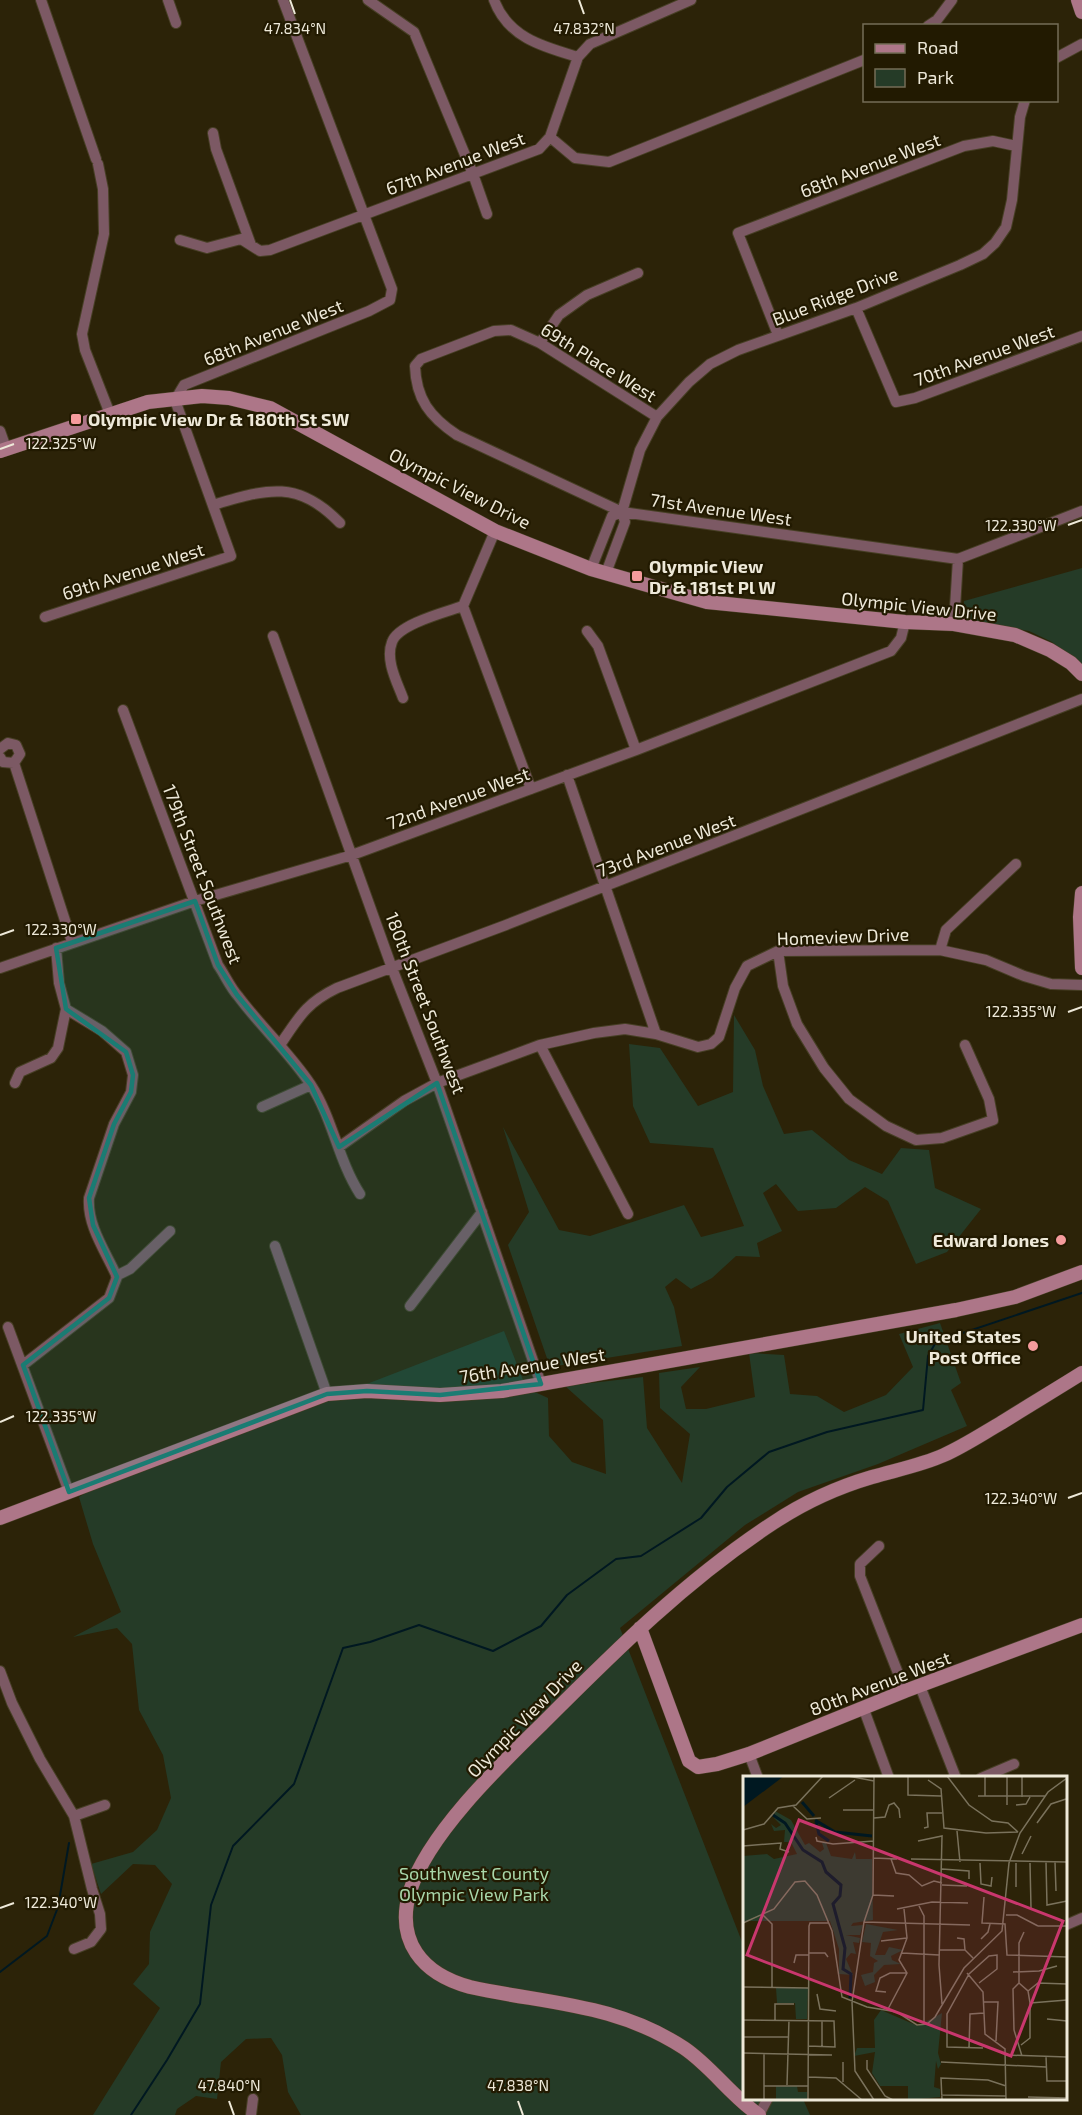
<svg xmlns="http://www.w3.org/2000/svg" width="1082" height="2115" font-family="'Exo 2',sans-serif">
  <rect width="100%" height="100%" fill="#2c2308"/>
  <path fill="#253b27" d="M1082 568V665L1052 642 1029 631 962 619 964 601Z
    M734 1015 755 1050 763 1086 784 1134 812 1130 849 1160 882 1174 901 1148 929 1150 935 1188 981 1209 947 1252 916 1264 888 1201 865 1187 836 1208 798 1211 776 1184 763 1193 782 1231 757 1243 760 1257 736 1256 712 1278 691 1289 676 1278 665 1287 674 1307 682 1346 550 1367 508 1245 529 1212 503 1127 559 1230 590 1236 684 1205 701 1237 744 1226 713 1148 650 1143 633 1106 629 1044 660 1048 698 1106 733 1092Z
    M940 1323 961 1383 951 1390 967 1426 878 1464 798 1492 745 1525 620 1628 744 1947V2098L803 2099 810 2115H301L288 2092 282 2055 271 2038 246 2039 221 2062 217 2099 196 2096 177 2109 175 2115H93L160 2008 133 1984 149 1964 150 1932 172 1884 155 1865 133 1864 101 1894 91 1864 133 1852 157 1830 171 1798 163 1755 139 1710 132 1644 117 1628 73 1637 121 1612 93 1544 79 1497 87 1492 504 1331 526 1388 548 1398 549 1436 572 1462 606 1474 603 1420 565 1386 643 1377 647 1428 682 1483 690 1434 660 1408 659 1373 700 1367 681 1387 686 1409H706L755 1397 749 1353 784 1355 790 1394 817 1396 844 1412 886 1395 913 1367 899 1334Z"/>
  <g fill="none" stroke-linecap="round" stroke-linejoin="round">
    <path stroke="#001821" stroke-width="2" d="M0 1972 47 1936 58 1907 69 1843
      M131 2115 167 2060 200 2004 211 1905 233 1846 294 1784 343 1648 370 1642 419 1625 493 1651 541 1626 567 1595 616 1559 641 1556 701 1518 727 1487 769 1452 827 1432 923 1410 928 1356 936 1342 1082 1293"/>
    <g stroke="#473f25" stroke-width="12">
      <path id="street" d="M41 0 96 159
        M168 0 176 23
        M368 0 414 32 473 174 487 214
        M494 0C508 38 544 47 578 57
        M928 26 937 20 952 0
        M1056 58 1082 44
        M213 133 216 149 251 245
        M550 137 578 57 590 44 691 0
        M98 164 103 189 104 234 82 334 85 350 110 414
        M180 240 207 248 241 239 260 251 270 250 539 149 550 137 575 158 609 162 864 60
        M856 308 896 402 915 398 1082 336
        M778 335 738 233 964 146 993 141 1016 146
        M540 343 559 315 587 295 638 273
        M657 417 540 343 511 330 494 331 421 359 415 366C416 399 430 417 457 435L622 512 958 559 1082 511
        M0 431 6 448
        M213 505C267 489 297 479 340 523
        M591 569 612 516 622 512
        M606 573 625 522 622 512 640 450 657 417 689 382 710 364 738 350 856 308 960 265 983 254 995 243 1006 227 1012 200 1020 117 1025 100
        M463 606 531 789
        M45 617 231 556 175 400 184 385 369 311 390 300 392 289 283 0
        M954 624 958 559
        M587 631 598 646 636 750
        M273 636 392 968 437 1083 541 1384
        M403 698C397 682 385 660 392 642 398 624 446 612 463 606L495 531
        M123 710 218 965C225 975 230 987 238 996 261 1027 290 1053 311 1085 333 1119 338 1160 360 1194
        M0 749 8 743 16 745 20 754 14 763
        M0 757 3 762 14 763
        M14 763 72 942
        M567 775 656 1034
        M940 950 946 930 1016 864
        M778 951 783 986 797 1024 824 1068 849 1099 886 1126 916 1140 942 1138 993 1120 989 1099 965 1045
        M0 968 195 901 352 855 636 750 891 651 901 638 905 622
        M280 1045C299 1017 306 1003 337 988L506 925 1082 699
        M540 1045 628 1214
        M15 1083 20 1072 51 1058 58 1048 66 1009
        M262 1107 311 1085
        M339 1147 404 1101 437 1083 540 1045 594 1033 625 1029 656 1034 698 1047 711 1044 719 1037 735 988 747 966 778 951 940 950 986 960 1024 976 1051 984 1082 985
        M275 1246 327 1394
        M116 1276 130 1269 170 1231
        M410 1306 482 1212
        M8 1327 69 1492
        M23 1365 109 1298 117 1277C106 1252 87 1226 89 1198L114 1124 131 1092 133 1075 126 1052 102 1031 66 1009 59 983 56 948
        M879 1546 860 1564V1576L905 1691
        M0 1671 12 1703 40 1759 74 1816 92 1889 100 1914 101 1929 91 1942 74 1949
        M920 1686 956 1778
        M863 1707 889 1778
        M749 1754 758 1778
        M981 1778 1014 1764
        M74 1816 105 1805
        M1066 1925 1082 1918
        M251 2115 253 2099
        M759 2115 768 2098"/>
    </g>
    <g stroke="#473f25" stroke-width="15">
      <path id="secondary" d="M1078 0 1082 12
        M0 451 148 402 202 396 229 398 270 408 495 531 591 569 707 602 905 622 954 624 1015 635 1050 650 1071 663 1082 674
        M1082 893 1080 917 1082 968
        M0 1518 327 1394 367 1391 440 1395 502 1391 956 1310 1015 1297 1082 1272
        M640 1628 689 1761 698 1767 717 1764 749 1754 905 1691 1082 1625
        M759 2115C731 2096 712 2067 684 2048 615 2003 547 2004 470 1987 422 1974 395 1941 410 1891 428 1834 500 1765 543 1723 616 1650 686 1580 773 1523 803 1503 838 1487 872 1477 896 1470 922 1465 944 1455 964 1446 982 1434 1001 1423 1028 1406 1055 1390 1082 1373"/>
    </g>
    <use href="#street" stroke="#7c5964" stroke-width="10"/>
    <use href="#secondary" stroke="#ad7688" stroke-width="14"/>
  </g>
  <path fill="#1a7c73" fill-opacity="0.2" stroke="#1a7c73" stroke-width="4.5" stroke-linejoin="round" d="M195 901 218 965 237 995 311 1085 339 1147 437 1083 541 1384 440 1395 367 1391 327 1394 69 1492 23 1365 109 1298 117 1277 93 1225 89 1198 114 1124 131 1092 133 1075 126 1052 66 1009 56 948Z"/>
  <path fill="none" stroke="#eee9d9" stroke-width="2" d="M290 0 295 14M579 0 584 14M0 449 14 444M1068 525 1082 520M0 935 14 930M1068 1012 1082 1007M0 1422 14 1416M1068 1498 1082 1493M0 1908 14 1903M229 2101 234 2115M518 2101 523 2115"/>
  <g fill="#f59b9c" stroke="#221a01" stroke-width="2">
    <rect x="70" y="413" width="12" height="12" rx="3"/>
    <rect x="631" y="570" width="12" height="12" rx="3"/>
    <circle cx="1061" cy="1240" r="6"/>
    <circle cx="1033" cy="1346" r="6"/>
  </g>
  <g text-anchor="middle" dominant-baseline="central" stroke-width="4.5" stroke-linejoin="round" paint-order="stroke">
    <g font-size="18" fill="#eee9d9" stroke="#221a01">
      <text transform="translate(455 163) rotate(-21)">67th Avenue West</text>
      <text transform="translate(870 165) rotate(-21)">68th Avenue West</text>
      <text transform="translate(835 296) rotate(-21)">Blue Ridge Drive</text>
      <text transform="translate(273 332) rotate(-22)">68th Avenue West</text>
      <text transform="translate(984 355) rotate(-20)">70th Avenue West</text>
      <text transform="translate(599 362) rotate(32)">69th Place West</text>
      <text transform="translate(460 488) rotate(27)">Olympic View Drive</text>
      <text transform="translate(721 509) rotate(8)">71st Avenue West</text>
      <text transform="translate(133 571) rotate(-18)">69th Avenue West</text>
      <text transform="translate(919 606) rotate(6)">Olympic View Drive</text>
      <text transform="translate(458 798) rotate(-20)">72nd Avenue West</text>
      <text transform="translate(666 845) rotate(-21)">73rd Avenue West</text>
      <text transform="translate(203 874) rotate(69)">179th Street Southwest</text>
      <text transform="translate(843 936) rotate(-2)">Homeview Drive</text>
      <text transform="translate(426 1003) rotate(69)">180th Street Southwest</text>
      <text transform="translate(532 1365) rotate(-9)">76th Avenue West</text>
      <text transform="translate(880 1683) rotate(-21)">80th Avenue West</text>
      <text transform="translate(524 1718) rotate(-46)">Olympic View Drive</text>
    </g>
    <g font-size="18" font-weight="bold" fill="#eee9d9" stroke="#221a01" text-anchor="start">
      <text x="88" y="419">Olympic View Dr &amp; 180th St SW</text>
      <text x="649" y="566">Olympic View<tspan x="649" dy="21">Dr &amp; 181st Pl W</tspan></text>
      <text x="1049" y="1240" text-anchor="end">Edward Jones</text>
      <text x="1021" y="1336" text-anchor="end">United States<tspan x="1021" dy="21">Post Office</tspan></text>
    </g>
    <g font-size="18" fill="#a8d7aa" stroke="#221a01">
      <text x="474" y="1873">Southwest County<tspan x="474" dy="21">Olympic View Park</tspan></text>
    </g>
  </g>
  <g transform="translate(743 1776)">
    <rect width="324" height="324" fill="#2c2308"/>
    <path d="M32 35 48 44 62 69 66 67 77 76 81 73 79 67H83L88 80 109 83 112 76 113 83H129L130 144 110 147 108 150 120 149 117 159H103L117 162 116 167 110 166 113 178 108 177 103 183 110 199 96 198V173L87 145H0V80L24 78 31 83 54 78 48 66H41L42 54 31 55 28 48 33 52 38 49 31 42ZM123 148 155 154 140 156 132 179H142L146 171 160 174 148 180 149 184 158 188 141 189 131 199 132 206 122 210 118 199 130 196 131 187 135 185 127 180 128 167 119 166ZM33 212H65L64 243H53L52 227H34ZM138 234 175 250 199 237 195 277 198 288 195 293 193 285 191 311 197 313V321L165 324V310H137L129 297 132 276 111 280 114 272H132L131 244ZM33 310H54L55 316H64V324H33Z" fill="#253b27"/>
    <path d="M0 0H41L0 31Z" fill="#001821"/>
    <path fill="none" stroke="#001821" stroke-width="3" d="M59 26 71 40M30 39 42 47 60 74 79 86 83 96 98 109 97 120 90 128 102 172 100 193 108 198 107 222M72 44 92 56 129 60M73 46 76 58 86 65"/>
    <path fill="none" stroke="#7a725c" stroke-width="1.5" d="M105 0 131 5M165 0V19L198 20M204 0 226 29 249 45 265 47 275 56M185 4 198 13 201 52 243 57 275 56M235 20H302M242 20V0M279 21V0M86 22 112 4M264 29V0M273 29 283 28 287 21M50 30 64 43 78 42M100 34H131M131 42 142 41 146 29 151 27 156 33 157 42M294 47 308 28 323 23M181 52 185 51 184 37H199M0 54 21 48 35 32 53 29 80 0M214 55 217 86M73 61 74 65 90 68 131 65M175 65 199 60 196 189 199 228M0 70 38 67 37 73 46 76M279 78 288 60M131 82 154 83M148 83 153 97 166 99 179 110 191 105 199 107M168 83 324 86M303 86 304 129 324 125M312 86 313 115M237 87 238 108 248 110 249 101M287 87 288 132M199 93 226 95V103M199 109 224 110M273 111V87M130 119 151 120M241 121 239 147 262 148 264 179 324 181M176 130 181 140V249M154 133 189 126 225 127M20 139 29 148V212M263 139H274L295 150M121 146 227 149M0 147 31 133 52 106 62 105 74 119 89 155 99 221 124 231 154 236 174 249 184 248 192 241 221 192 259 155 266 87 277 57 305 16 324 2M295 150H324M214 162 221 163 222 174 230 182M238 163 245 156 247 148M138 165 164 162M196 174H222M66 177H82L85 181M159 177 196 179M51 187 53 179H66M270 196 296 195 314 190M224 197 240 216 242 258 262 273 263 324M236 207 254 193V179L246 180 226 198 204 238V271L240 272M276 207 285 215 287 227V262L278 269M0 211 65 212M285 215 295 207 324 208M143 216 133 215 137 202 147 197H164M74 218 77 233 93 235M241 226H255L253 265M287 227 324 224M145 233 164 197 156 184 164 162 161 133M304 243 324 245M0 244 91 245 92 271 65 270M32 244V228H51M79 245V271M0 261H46M226 272 227 238 241 237M0 277 89 279M21 277V324M263 279 324 281M279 280 271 254 270 213 276 207V167L281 156M303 280 304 305H324M124 284V293L142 320 150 324M198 286 303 291M65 301 93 302 119 324M100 306V286M44 309 46 244M21 310H65M198 319 263 320M285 321 324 322M65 324 66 150 67 147H86M131 324 112 295 109 226 121 146 130 119 131 0M199 324 198 302 245 304 263 310"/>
    <path fill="#c9376e" fill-opacity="0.15" stroke="#c9376e" stroke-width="3" d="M56 44 320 145 268 280 4 179Z"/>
    <rect width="324" height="324" fill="none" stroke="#eee9d9" stroke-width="3"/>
  </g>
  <g font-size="15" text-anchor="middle" fill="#eee9d9" stroke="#221a01" stroke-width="4.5" stroke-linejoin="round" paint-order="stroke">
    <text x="295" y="34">47.834°N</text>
    <text x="584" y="34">47.832°N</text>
    <text x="61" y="449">122.325°W</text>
    <text x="1021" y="531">122.330°W</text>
    <text x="61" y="935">122.330°W</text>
    <text x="1021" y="1017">122.335°W</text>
    <text x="61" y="1422">122.335°W</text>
    <text x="1021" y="1504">122.340°W</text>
    <text x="61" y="1908">122.340°W</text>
    <text x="229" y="2091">47.840°N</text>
    <text x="518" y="2091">47.838°N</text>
  </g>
  <rect x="863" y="24" width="195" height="78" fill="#221a01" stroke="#746d57" stroke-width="1.5"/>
  <rect x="875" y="44" width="30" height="9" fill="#ad7688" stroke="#746d57" stroke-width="1.5"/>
  <text x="917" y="54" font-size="18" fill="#eee9d9">Road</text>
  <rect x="875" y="69" width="30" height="18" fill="#253b27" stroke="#746d57" stroke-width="1.5"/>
  <text x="917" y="84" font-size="18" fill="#eee9d9">Park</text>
</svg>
